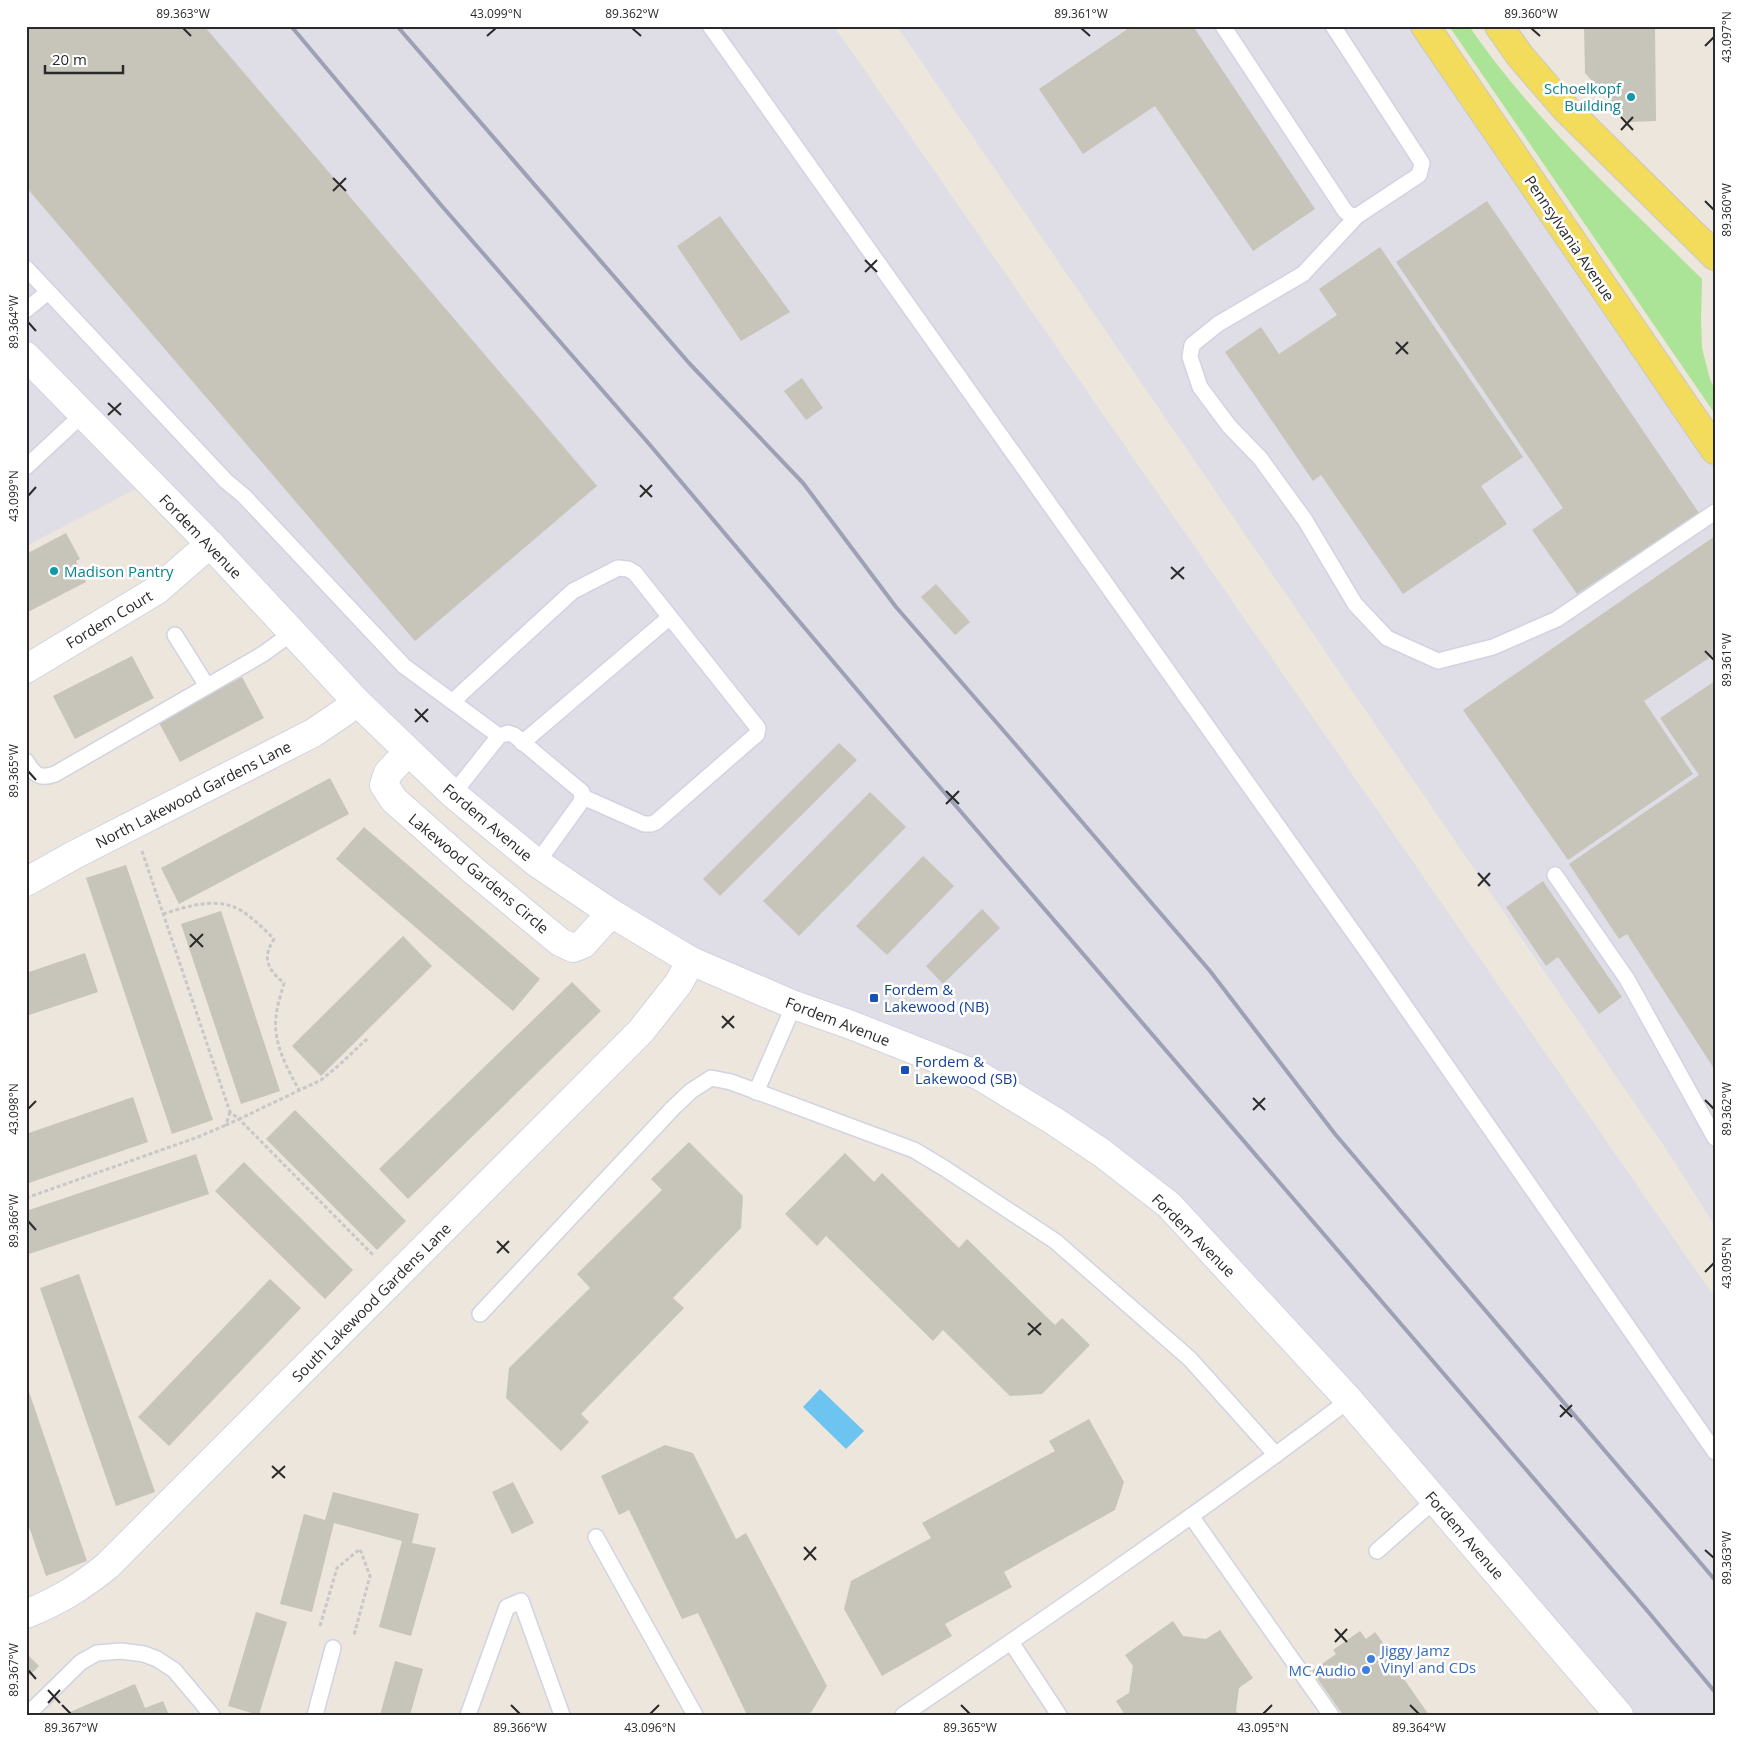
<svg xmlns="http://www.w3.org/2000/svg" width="1741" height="1741" viewBox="0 0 1741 1741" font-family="'Open Sans',sans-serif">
	<rect width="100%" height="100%" fill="#ece6dc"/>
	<g fill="#dfdde5">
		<polygon points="26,26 834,26 1715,1298 1715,1715 1619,1715 1169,1205 1054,1121 794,1005 537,863 149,482 26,546"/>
		<polygon points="897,26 1425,26 1715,450 1715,1226 1668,1152"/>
	</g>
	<path fill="#ace497" d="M1449 26H1469C1534 121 1621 199 1702 279L1701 319 1702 348 1710 379 1715 390V414Z"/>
	<polygon fill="#6dc4f0" points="820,1389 864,1431 846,1449 803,1407"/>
	<g fill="#c7c4ba">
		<polygon points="26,26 204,26 597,486 415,641 26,187"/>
		<polygon points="1132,26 1193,26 1315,209 1253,251 1155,106 1083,154 1039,89"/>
		<polygon points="1584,26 1655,26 1656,121 1628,122 1585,73"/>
		<polygon points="1487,201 1699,513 1577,594 1532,530 1563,508 1396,262"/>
		<polygon points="720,216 790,312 741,341 677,246"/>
		<polygon points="1380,247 1523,457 1481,486 1507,524 1403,594 1321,475 1313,481 1225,352 1261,327 1279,354 1337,315 1319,289"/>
		<polygon points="802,378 823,408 806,420 784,391"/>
		<polygon points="66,533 80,559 76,561 86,582 26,613 26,554"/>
		<polygon points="1715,536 1715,654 1644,701 1693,774 1568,860 1463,710"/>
		<polygon points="936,584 970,622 955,635 921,597"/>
		<polygon points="132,656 154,698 75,739 53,696"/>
		<polygon points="242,677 264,718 180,762 158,721"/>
		<polygon points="1715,681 1715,1070 1627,934 1619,939 1569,864 1699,775 1660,718"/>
		<polygon points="839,743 857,760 720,896 703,879"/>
		<polygon points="330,778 349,814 179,904 161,868"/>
		<polygon points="870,792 906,827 799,936 763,901"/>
		<polygon points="364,827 540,979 513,1011 336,859"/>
		<polygon points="923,856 954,886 887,955 856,926"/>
		<polygon points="126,865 213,1120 172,1134 86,878"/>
		<polygon points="1543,881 1622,997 1599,1014 1558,957 1546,966 1506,907"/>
		<polygon points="982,909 1000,928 943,984 926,966"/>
		<polygon points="221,911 280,1091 241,1104 181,924"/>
		<polygon points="403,936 432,966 321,1076 292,1046"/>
		<polygon points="85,953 98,992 26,1016 26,973"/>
		<polygon points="572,982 601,1011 408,1199 379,1169"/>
		<polygon points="133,1097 148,1142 26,1184 26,1134"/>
		<polygon points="295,1110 406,1221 377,1250 266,1139"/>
		<polygon points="689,1142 743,1196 741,1228 673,1298 684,1308 581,1414 589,1422 561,1451 506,1398 509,1368 590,1288 577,1274 662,1190 651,1179"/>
		<polygon points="845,1153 874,1182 882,1173 959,1248 967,1239 1055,1325 1062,1318 1090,1345 1042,1394 1010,1396 943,1330 933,1341 826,1236 817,1246 785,1214"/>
		<polygon points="196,1154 209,1194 26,1255 26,1211"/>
		<polygon points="244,1162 353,1270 325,1299 215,1191"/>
		<polygon points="79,1274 155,1492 116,1506 40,1288"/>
		<polygon points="270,1279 301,1308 169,1446 138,1417"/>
		<polygon points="26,1383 87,1561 46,1576 26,1518"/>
		<polygon points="1089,1419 1124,1482 1115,1510 1004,1572 1012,1587 945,1624 952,1636 882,1676 844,1609 851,1581 931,1538 922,1523 1055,1451 1049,1441"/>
		<polygon points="665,1445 693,1453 736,1539 746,1533 827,1686 812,1711 807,1715 747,1715 698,1613 682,1619 629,1510 619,1515 601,1476"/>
		<polygon points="513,1482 534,1523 512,1534 492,1492"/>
		<polygon points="333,1492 419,1514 412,1543 436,1548 411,1636 379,1627 402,1541 334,1523 312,1612 280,1604 304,1514 325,1520"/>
		<polygon points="256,1612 287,1622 259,1715 228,1706"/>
		<polygon points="1173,1621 1183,1636 1206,1639 1220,1630 1253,1678 1239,1688 1236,1711 1239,1715 1125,1715 1116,1701 1129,1693 1133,1666 1125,1655"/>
		<polygon points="1360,1631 1366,1639 1375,1632 1407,1676 1404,1679 1429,1715 1343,1715 1312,1671 1336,1654 1333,1650"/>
		<polygon points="26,1653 39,1666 26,1679"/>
		<polygon points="395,1661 423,1669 410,1715 380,1715"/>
		<polygon points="135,1684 145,1708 163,1701 169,1715 63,1715"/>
	</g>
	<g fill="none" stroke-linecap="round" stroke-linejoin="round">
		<defs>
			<g id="service">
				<polyline points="710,26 1373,960 1715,1452"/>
				<polyline points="1223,26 1345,211 1350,215 1357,216 1419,175 1422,163 1333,26"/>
				<polyline points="1357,216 1303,274 1218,324 1192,345 1190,357 1200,387 1229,426 1260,458 1305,520 1355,604 1387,638 1438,661 1493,647 1557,619 1715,512"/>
				<polyline points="26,268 226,481 244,496 404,666 499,736"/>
				<polyline points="26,310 48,292"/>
				<polyline points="26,467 83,414"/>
				<polyline points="175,635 207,686"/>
				<polyline points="453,701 573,591 618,568 628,569 635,573 754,723 758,728 757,734 656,822 651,824 644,824 583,797"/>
				<polyline points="522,743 670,617"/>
				<path d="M26 761C34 774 39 780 55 774L263 654 292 633"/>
				<polyline points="453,794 499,736 508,733 514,735 582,792 581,802 537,863"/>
				<polyline points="1555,875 1627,979 1715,1138"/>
				<polyline points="756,1092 794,1005"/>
				<polyline points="480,1314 673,1108 691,1091 711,1078 731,1082 914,1150 944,1168 1055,1241 1190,1359 1276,1455"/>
				<polyline points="1191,1516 1331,1715"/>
				<polyline points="596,1537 695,1715"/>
				<polyline points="1377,1551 1435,1500"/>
				<polyline points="1011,1642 1059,1715"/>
				<polyline points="27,1715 81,1662 97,1653 121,1651 144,1654 157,1659 174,1670 212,1715"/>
				<polyline points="315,1715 333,1648"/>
				<polyline points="468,1715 507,1607 521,1601 562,1715"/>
				<path d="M903 1715C1054 1613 1204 1510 1349 1400"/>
			</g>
			<g id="minor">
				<polyline points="26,669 157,590 210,544"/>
				<polyline points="408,752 388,773 384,785 394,800 473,870 560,942 573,948 583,944 611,913"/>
				<polyline points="26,882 74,855 313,733 344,712 356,701"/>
				<path d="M26 1614C58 1601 80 1588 107 1566L641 1031 678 984 691 961"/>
			</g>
			<polyline id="tertiary" points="26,356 210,544 356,701 453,794 537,863 611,913 691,961 794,1005 851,1025 980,1076 1054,1121 1102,1153 1169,1205 1349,1400 1619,1715"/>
			<g id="primary">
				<polyline points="1425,26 1715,450"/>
				<polyline points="1499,26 1520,56 1565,108 1715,256"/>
			</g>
		</defs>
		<use href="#service" stroke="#d1d3e3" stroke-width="18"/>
		<use href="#minor" stroke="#d1d3e3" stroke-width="30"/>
		<use href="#tertiary" stroke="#d1d3e3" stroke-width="30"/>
		<use href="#primary" stroke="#c8c8c8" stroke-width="30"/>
		<g stroke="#c8c8c8" stroke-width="3" stroke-dasharray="4 2.5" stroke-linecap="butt">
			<polyline points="142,851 230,1112 239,1119 321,1080 338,1066 368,1038"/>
			<path d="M163 914C188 906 218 896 242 911 254 919 264 929 274 939 262 958 267 969 284 983 281 994 277 1006 276 1017 273 1043 287 1068 299 1090"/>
			<polyline points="230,1112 226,1125 239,1119 374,1256"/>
			<polyline points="26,1198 198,1137 226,1125"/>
			<polyline points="320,1626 337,1568 360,1549 370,1576 354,1635"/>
		</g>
		<use href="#service" stroke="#fff" stroke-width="15"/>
		<use href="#minor" stroke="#fff" stroke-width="28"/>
		<use href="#tertiary" stroke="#fff" stroke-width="28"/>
		<use href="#primary" stroke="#f3db5b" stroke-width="28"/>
		<g stroke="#9ea0b5" stroke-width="4">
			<polyline points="291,26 441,205 650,445 913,756 1645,1608 1715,1692"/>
			<polyline points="397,26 689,363 803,483 896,607 1016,745 1210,971 1335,1134 1715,1580"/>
		</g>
	</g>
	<path fill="none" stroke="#2a2a2a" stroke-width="2" d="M183 28 191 36M632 28 641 36M1081 28 1090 36M1531 28 1540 36M487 36 496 28M1705 46 1714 37M1621 117 1633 130M1621 130 1633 117M333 178 346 191M333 191 346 178M1705 201 1714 210M865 260 877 272M865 272 877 260M28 322 36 331M1396 342 1408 354M1396 354 1408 342M108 403 121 415M108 415 121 403M640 485 652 497M28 496 36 487M640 497 652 485M1171 567 1184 579M1171 579 1184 567M1705 651 1714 660M415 709 428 722M415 722 428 709M28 771 36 780M946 791 959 804M946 804 959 791M1478 873 1490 886M1478 886 1490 873M190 934 203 947M190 947 203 934M722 1016 734 1028M722 1028 734 1016M1253 1098 1265 1110M1705 1100 1714 1109M28 1109 36 1101M1253 1110 1265 1098M28 1221 36 1230M497 1241 509 1253M497 1253 509 1241M1705 1272 1714 1263M1028 1323 1041 1335M1028 1335 1041 1323M1560 1405 1572 1417M1560 1417 1572 1405M272 1466 285 1478M272 1478 285 1466M804 1547 816 1560M1705 1550 1714 1558M804 1560 816 1547M1335 1629 1347 1642M1335 1642 1347 1629M28 1670 36 1679M48 1690 60 1703M48 1703 60 1690M62 1705 71 1714M511 1705 520 1714M961 1705 970 1714M1410 1705 1419 1714M650 1714 659 1705M1263 1714 1272 1705"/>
	<g fill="#0f9aa8" stroke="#fff" stroke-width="2">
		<circle cx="1631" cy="97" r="5"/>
		<circle cx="54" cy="571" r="5"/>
	</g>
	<g fill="#1a4fb4" stroke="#fff" stroke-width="2">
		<rect x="869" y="993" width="10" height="10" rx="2.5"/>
		<rect x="900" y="1065" width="10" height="10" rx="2.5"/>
	</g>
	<g fill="#3f7fe0" stroke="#fff" stroke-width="2">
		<circle cx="1371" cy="1659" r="5"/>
		<circle cx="1366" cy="1670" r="5"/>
	</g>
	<g text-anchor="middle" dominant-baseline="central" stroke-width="5" stroke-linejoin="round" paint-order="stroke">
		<g font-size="15" fill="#0d838f" stroke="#fff" text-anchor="end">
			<text x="1621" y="88">Schoelkopf<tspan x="1621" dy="17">Building</tspan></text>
			<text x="64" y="571" text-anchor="start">Madison Pantry</text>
		</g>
		<g font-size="15" fill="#2a2a2a" stroke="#fff">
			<text transform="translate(1570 238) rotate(56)">Pennsylvania Avenue</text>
			<text transform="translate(201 536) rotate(46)">Fordem Avenue</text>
			<text transform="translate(109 619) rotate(-31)">Fordem Court</text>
			<text transform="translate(193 794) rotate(-27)">North Lakewood Gardens Lane</text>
			<text transform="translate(488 822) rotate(40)">Fordem Avenue</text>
			<text transform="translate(479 873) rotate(40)">Lakewood Gardens Circle</text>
			<text transform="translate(838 1021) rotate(21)">Fordem Avenue</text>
			<text transform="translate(1194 1235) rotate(45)">Fordem Avenue</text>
			<text transform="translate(371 1302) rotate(-45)">South Lakewood Gardens Lane</text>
			<text transform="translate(1465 1535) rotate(49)">Fordem Avenue</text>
		</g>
		<g font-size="15" fill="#164399" stroke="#fff" text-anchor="start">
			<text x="884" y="989">Fordem &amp;<tspan x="884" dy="17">Lakewood (NB)</tspan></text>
			<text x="915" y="1061">Fordem &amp;<tspan x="915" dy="17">Lakewood (SB)</tspan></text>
		</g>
		<g font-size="15" fill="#366cbe" stroke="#fff" text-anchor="start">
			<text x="1381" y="1650">Jiggy Jamz<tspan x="1381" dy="17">Vinyl and CDs</tspan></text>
			<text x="1356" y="1670" text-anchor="end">MC Audio</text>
		</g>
	</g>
	<rect width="1741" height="1741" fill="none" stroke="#ffffff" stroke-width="55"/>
	<path d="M45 65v8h78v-8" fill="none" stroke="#2a2a2a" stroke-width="2.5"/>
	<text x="52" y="65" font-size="15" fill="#2a2a2a" stroke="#ffffff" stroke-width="4" paint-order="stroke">20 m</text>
	<rect x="28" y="28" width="1686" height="1686" fill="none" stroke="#2a2a2a" stroke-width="2"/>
	<g font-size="12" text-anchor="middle" fill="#2a2a2a">
		<text x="183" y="18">89.363°W</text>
		<text x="496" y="18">43.099°N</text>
		<text x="632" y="18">89.362°W</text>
		<text x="1081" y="18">89.361°W</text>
		<text x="1531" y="18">89.360°W</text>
		<text transform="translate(1727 37) rotate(-90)" y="4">43.097°N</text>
		<text transform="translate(1727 210) rotate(-90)" y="4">89.360°W</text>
		<text transform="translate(14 322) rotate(-90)" y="4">89.364°W</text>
		<text transform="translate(14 496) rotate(-90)" y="4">43.099°N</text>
		<text transform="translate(1727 660) rotate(-90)" y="4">89.361°W</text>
		<text transform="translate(14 771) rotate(-90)" y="4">89.365°W</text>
		<text transform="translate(1727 1109) rotate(-90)" y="4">89.362°W</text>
		<text transform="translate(14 1109) rotate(-90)" y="4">43.098°N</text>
		<text transform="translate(14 1221) rotate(-90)" y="4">89.366°W</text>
		<text transform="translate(1727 1263) rotate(-90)" y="4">43.095°N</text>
		<text transform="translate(1727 1558) rotate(-90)" y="4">89.363°W</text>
		<text transform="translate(14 1670) rotate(-90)" y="4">89.367°W</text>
		<text x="71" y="1732">89.367°W</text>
		<text x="520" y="1732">89.366°W</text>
		<text x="650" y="1732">43.096°N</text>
		<text x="970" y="1732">89.365°W</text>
		<text x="1263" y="1732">43.095°N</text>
		<text x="1419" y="1732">89.364°W</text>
	</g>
</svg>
